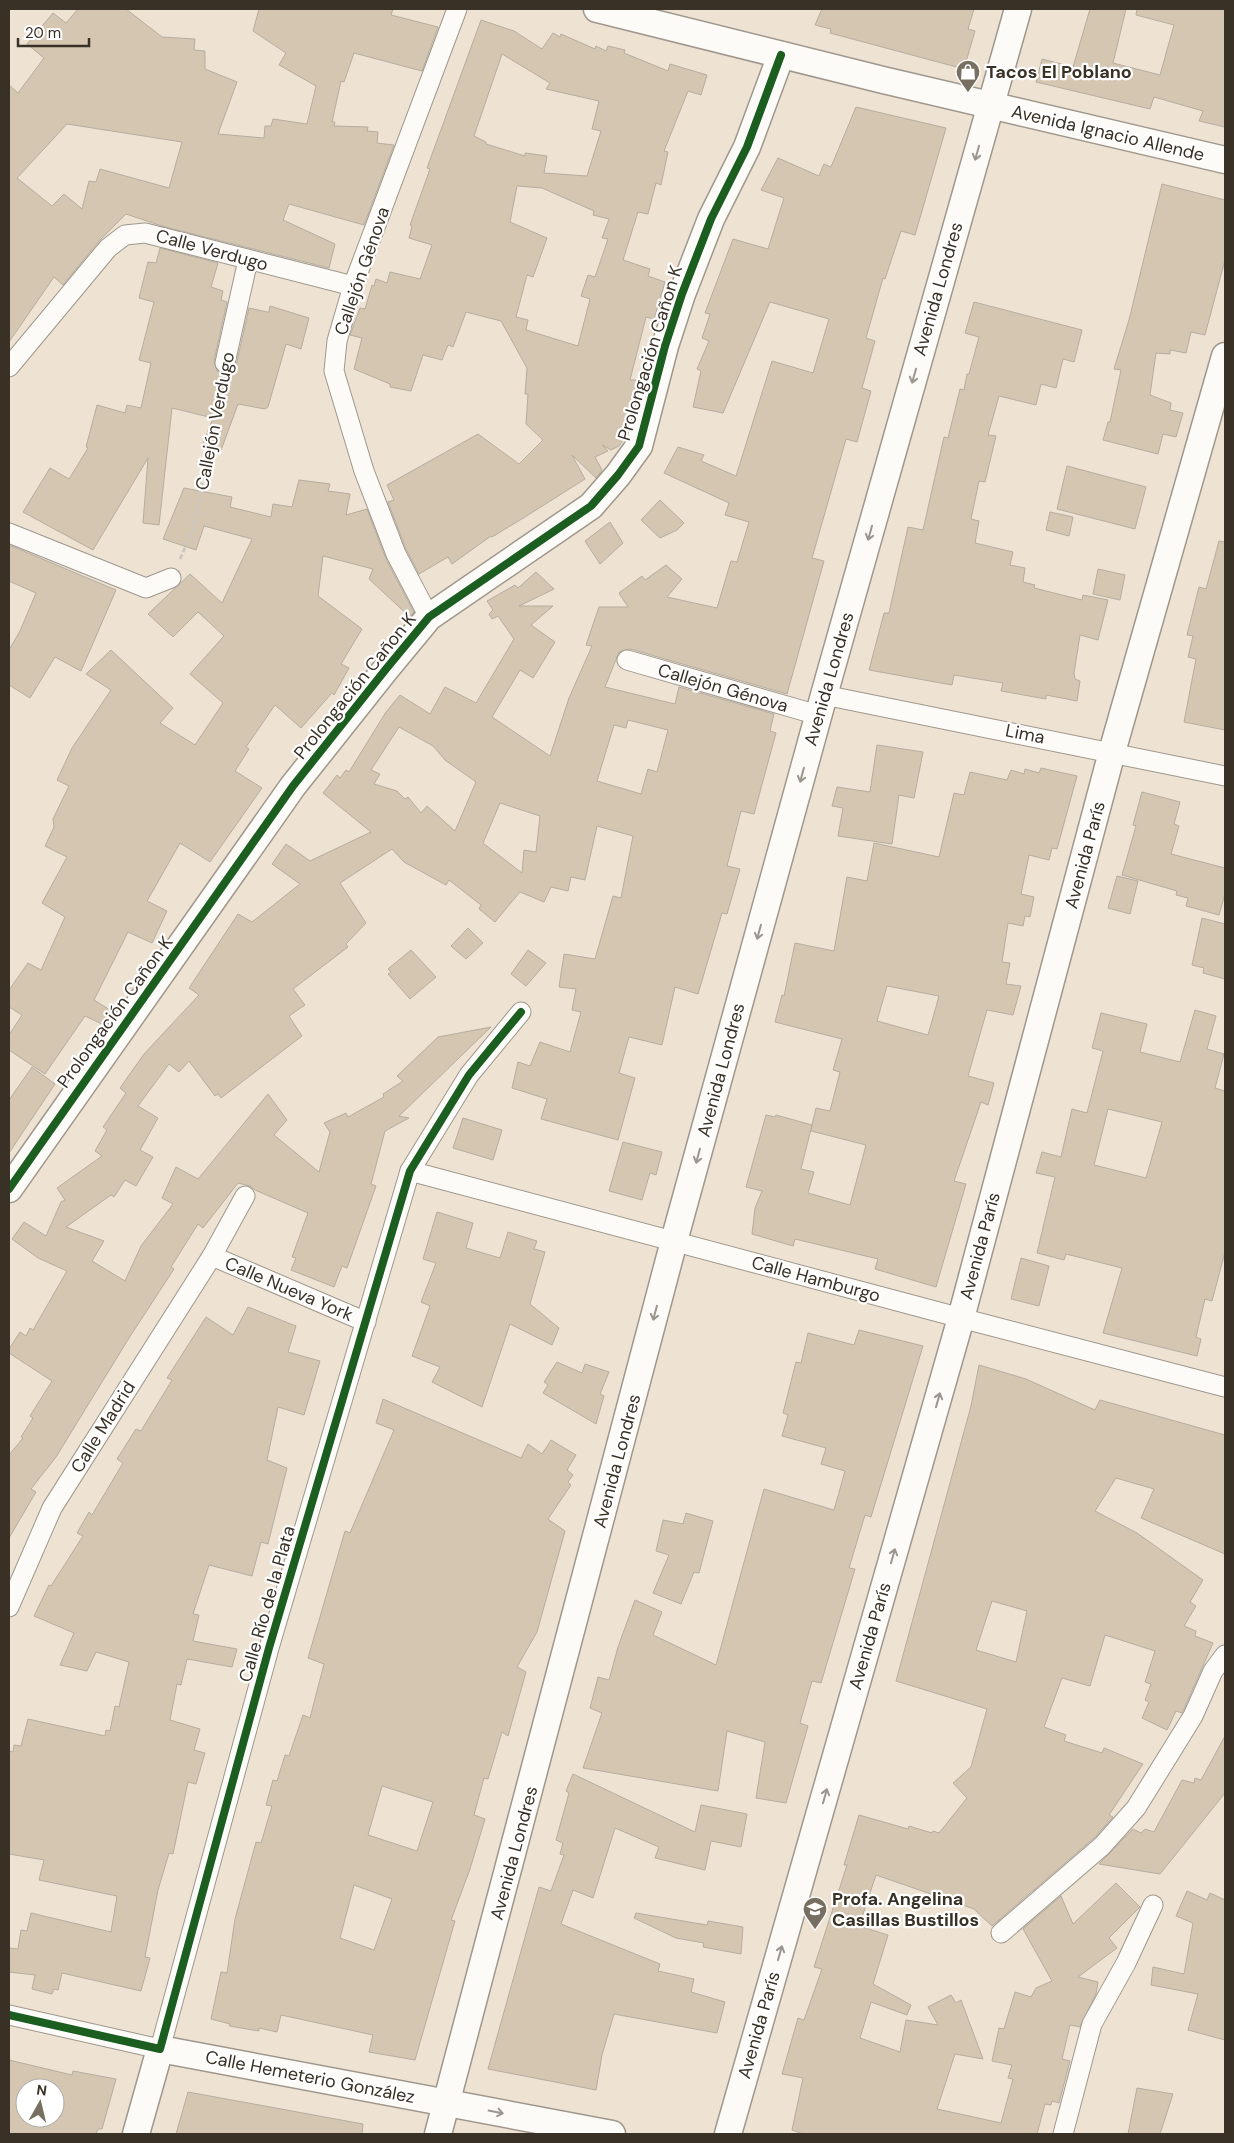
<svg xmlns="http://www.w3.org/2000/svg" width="1234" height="2143" viewBox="0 0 1234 2143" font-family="'DM Sans',sans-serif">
	<rect width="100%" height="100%" fill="#eee3d3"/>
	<g fill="#d5c6b1" stroke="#b5ada0" fill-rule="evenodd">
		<path d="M78 9H126L162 37 195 39 194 50 205 51V69L237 82 218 134 264 138 265 126H271L273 119 307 124 316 86 279 65 286 53 253 31 259 9H393L391 15 438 27 422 71 354 53 344 82 341 81 332 122H335L334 126 368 127 367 131 378 132 377 143 394 145 364 225 289 204 283 220 335 244 329 268 165 227 126 214 99 241 63 285 54 277 9 342V85L18 93 44 58 27 44 53 13 66 23ZM67 124 182 142 169 188 100 169 96 182 89 181 82 209 64 194 52 206 17 178Z"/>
		<polygon points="822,9 974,9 968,29 975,31 964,69 830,33 831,29 815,25"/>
		<polygon points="1090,9 1126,9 1113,63 1160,75 1174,25 1136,15 1137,9 1225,9 1225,127 1199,121 1203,111 1154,97 1150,109 1036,82 1042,59 1073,67"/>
		<path d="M481 20 514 31 542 49 553 33 560 37 561 34 595 49 596 46 606 51 608 46 625 50 624 53 668 71 670 64 707 75 701 95 688 91 664 151 668 152 661 185 656 183 648 214 638 212 623 260 650 269 648 276 665 282 654 319 646 317 630 380H637L623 440 619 446 611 450 602 445 608 451 595 457 602 470 596 478 572 455 585 479 525 517 492 537 491 536 452 564 448 557 419 574 406 549 388 502 394 500 387 485 478 434 519 464 543 440 526 424 528 394H525L527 368 501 321 466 312 453 347 448 345 442 360 423 355 411 391 390 387V384L354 369 362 338 350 335 360 308 365 309 372 285 374 286 376 279 387 283 390 272 420 279 432 245 409 238 412 226 410 225 430 169 427 168ZM502 54 550 83 546 89 599 101 592 129 601 131 587 176 544 173 547 156 525 153V156L486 144V142L474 136ZM517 186 542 188 594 211 593 215 609 219 602 238 608 239 595 277 588 275 581 296 590 299 578 346 526 330 528 320 516 317 527 275 533 277 547 238 510 222Z"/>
		<path d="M856 107 946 128 915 235 901 231 885 279 883 278 866 338 875 341 862 388 871 391 857 442 846 439 812 558 824 561 787 694 630 649 619 652 605 687 675 704 679 687 774 714 770 731 776 733 754 814 741 811 727 866 740 869 727 914 722 913 698 994 675 987 662 1045 629 1037 619 1073 635 1078 618 1140 541 1119 547 1099 512 1088 518 1062 530 1066 540 1042 570 1052 581 1012 572 1010 576 989 559 987 564 954 595 959 613 896 621 898 633 836 597 826 585 880 571 877 568 891 551 887 544 902 520 892 495 922 479 909 481 905 449 880 446 885 404 862 392 849 340 883 366 923 346 944 348 947 293 989 305 1005 289 1016 302 1036 221 1098 218 1094 215 1096 189 1061 179 1072 169 1064 138 1106 158 1118 140 1150 153 1157 136 1186 125 1180 114 1197 111 1195 66 1227 104 1241 92 1261 125 1281 141 1246 173 1204 162 1198 176 1167 198 1179 268 1094 287 1120 274 1135 319 1172 330 1132 324 1123 346 1113 348 1117 384 1097 383 1094 403 1081 397 1076 438 1037 491 1027 399 1116 409 1118 385 1131 371 1184 376 1186 347 1268 342 1266 334 1287 291 1270 296 1258 292 1257 308 1213 255 1190 250 1186 238 1183 203 1228 198 1224 171 1267 174 1269 129 1338 56 1457 31 1489 36 1492 9 1538V1455L23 1438 21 1437 33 1418 30 1416 52 1381 9 1353V1349L20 1332 26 1336 30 1328 33 1330 67 1271 38 1258 12 1239 24 1222 46 1236 61 1202 65 1200 57 1188 102 1156 95 1151 107 1130 103 1127 126 1093 120 1088 144 1054 199 995 189 988 238 914 252 922 300 884 272 864 286 844 310 861 371 832 323 793 337 775 340 778 346 770 349 772 386 712 400 695 430 714 445 687 476 703 514 639 498 616 492 619 489 614 493 610 487 601 515 585 518 588 536 572 554 589 519 606H553L531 625 555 642 533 678 520 670 492 717 550 756 569 698 592 646 586 645 599 607H628L619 593 642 576 645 580 666 565 682 579 667 597 717 608 731 561 737 562 749 522 725 515 729 503 664 473 678 447 704 455 701 461 736 476 772 361 813 373 829 319 770 302 723 413 693 407 701 371 697 369 709 341 702 338 710 314 705 313 733 239 768 249 784 198 761 190 778 158 819 176 824 164 831 167ZM628 720 668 730 657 772 648 769 641 794 597 781 614 725 626 728ZM399 727 433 746 445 760 476 782 455 831 427 806 421 813 408 797 405 799 397 791 374 784 380 774 371 770ZM500 803 540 816 536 852 524 850 522 873 483 843Z"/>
		<polygon points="1162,184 1225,200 1225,260 1205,335 1191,332 1186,353 1170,350 1170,354 1156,353 1150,395 1171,403 1170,410 1183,413 1176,437 1163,434 1158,454 1103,440 1108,422 1110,422 1121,370 1114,369 1129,320"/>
		<polygon points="160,248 218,263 211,287 223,291 221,300 227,302 214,361 217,371 222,374 229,374 236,366 249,308 267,312 269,312 270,306 309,318 301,349 286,344 268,407 265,409 238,404 220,453 202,446 213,418 172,408 159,525 143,523 148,458 93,550 23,512 50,468 69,479 88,448 86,447 97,405 125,413 127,405 141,408 151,363 139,360 154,302 139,298 148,262 156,263"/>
		<polygon points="974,302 1082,330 1074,362 1063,359 1056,388 1041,384 1036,405 999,396 988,435 996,436 985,482 979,481 971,519 979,521 975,543 1013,552 1010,565 1025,568 1023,582 1035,585 1034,588 1082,600 1083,595 1108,600 1098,640 1080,635 1074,673 1075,679 1080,681 1077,701 1046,695 1046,699 1001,691 1003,683 954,675 952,685 869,670 884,613 889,613 908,527 923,530 944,437 948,438 960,389 964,390 967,374 969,374 979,337 965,333"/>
		<polygon points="1067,466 1146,487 1135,529 1057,509"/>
		<polygon points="299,480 330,484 328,491 350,494 346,515 367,509 386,559 414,612 410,617 369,579 373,569 323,556 318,596 362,629 341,664 349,668 334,695 332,693 301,728 275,705 246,747 249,749 235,771 262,788 210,862 180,843 147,901 167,911 152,943 128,932 94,1000 115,1013 106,1026 85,1016 45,1074 9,1050 9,1035 22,1015 9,1007 9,990 28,963 41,970 65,917 42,903 67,857 45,846 54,827 53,819 69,786 57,780 72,748 111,690 86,674 111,650 173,708 160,723 195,745 223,703 190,674 224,636 198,612 173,637 148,614 190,574 222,603 252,539 204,526 196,550 163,539 184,488 232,497 230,507 271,517 273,504 292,507"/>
		<polygon points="660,500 684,523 677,530 660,538 641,520"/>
		<polygon points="1050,512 1073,517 1069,536 1046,530"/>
		<polygon points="610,522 623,543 600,564 585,541"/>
		<polygon points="1219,541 1225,542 1225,730 1184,722 1196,659 1188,657 1193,636 1187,635 1199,587 1206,589"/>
		<polygon points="9,545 116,590 81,671 55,657 30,698 9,685 9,650 20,631 36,593 9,581"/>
		<polygon points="1098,569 1125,575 1120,600 1093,594"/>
		<polygon points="877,745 923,752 914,798 899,795 892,844 838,836 843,808 832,806 837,787 870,792"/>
		<path d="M1041 768 1077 776 1057 849 1052 848 1049 860 1029 855 1021 894 1034 897 1030 917 1025 916 1023 926 1008 923 1002 962 1010 963 1006 984 1021 986 1013 1015 987 1010 968 1076 994 1083 988 1105 981 1102 954 1181 966 1184 936 1287 875 1269 878 1259 795 1239 793 1246 752 1234 755 1208 762 1191 746 1187 766 1115 775 1117 776 1115 812 1125 816 1108 830 1111 840 1072 833 1070 842 1039 775 1022 782 995 784 996 795 943 834 951 847 877 867 881 874 843 939 857 954 793 964 795 970 772 1007 780 1011 770 1024 774 1025 769 1039 773ZM887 986 939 996 928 1035 877 1021ZM812 1125 811 1131 866 1145 850 1205 808 1193 814 1172 801 1169Z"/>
		<polygon points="1142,792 1180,802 1174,824 1179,826 1171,854 1225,868 1225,894 1219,915 1186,906 1188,898 1176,895 1177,891 1122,875 1136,826 1133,825"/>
		<polygon points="1117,876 1138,881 1130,914 1108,908"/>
		<polygon points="1202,918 1225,924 1225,979 1203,973 1204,968 1192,965"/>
		<polygon points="468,928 483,943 466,959 451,946"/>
		<polygon points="411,950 436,977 410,999 388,974 391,972 388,969"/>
		<polygon points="528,950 546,963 526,986 511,974"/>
		<path d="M1195 1010 1216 1016 1207 1049 1224 1054 1215 1088 1225 1091V1252L1212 1301 1205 1299 1196 1337 1201 1339 1197 1356 1103 1333 1122 1268 1066 1254 1064 1260 1037 1253 1055 1177 1036 1173 1042 1152 1061 1157 1072 1109 1087 1113 1103 1051 1092 1048 1101 1013 1147 1024 1140 1052 1180 1062ZM1108 1109 1162 1122 1146 1178 1094 1165Z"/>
		<polygon points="32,1067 55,1084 9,1153 9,1100"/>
		<polygon points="463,1118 502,1130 493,1160 453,1148"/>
		<polygon points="623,1142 662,1152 656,1175 650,1173 642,1200 609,1191"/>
		<polygon points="437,1212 473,1223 466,1248 500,1258 508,1232 537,1241 534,1249 545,1252 530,1304 559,1328 552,1345 510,1324 482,1407 432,1382 440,1367 412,1356 430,1306 421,1302 436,1263 423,1259"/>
		<polygon points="1021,1258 1049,1266 1039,1306 1011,1299"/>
		<polygon points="248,1307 296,1326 288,1352 320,1361 304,1415 278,1407 267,1460 287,1468 268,1544 261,1542 252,1576 209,1565 193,1614 199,1615 193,1641 237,1649 232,1667 187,1659 181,1685 177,1684 170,1720 200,1729 194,1750 205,1753 196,1784 188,1782 173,1854 169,1853 158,1890 145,1957 150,1958 141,1991 62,1973 58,1990 54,1989 52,1994 32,1989 35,1975 9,1972 9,1948 18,1949 21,1930 27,1931 31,1913 111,1932 117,1896 39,1880 44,1860 9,1854 9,1751 13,1752 14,1745 21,1746 28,1719 105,1736 106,1730 110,1731 115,1706 119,1707 129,1662 96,1652 87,1671 60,1665 74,1633 34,1616 49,1585 51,1586 83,1536 77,1533 89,1512 92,1515 123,1463 117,1459 136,1429 141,1431 172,1380 167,1378 206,1317 233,1335"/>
		<polygon points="859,1330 923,1346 871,1517 865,1515 849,1568 855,1569 821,1683 812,1681 800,1723 808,1726 786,1803 756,1798 765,1742 727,1731 718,1791 583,1768 602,1713 590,1708 598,1677 609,1680 618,1647 635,1600 662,1612 653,1635 716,1665 764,1489 834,1510 845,1471 821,1464 826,1448 782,1436 788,1415 783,1413 796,1362 801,1363 808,1333 854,1345"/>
		<polygon points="557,1362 582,1373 585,1364 609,1372 600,1394 604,1396 596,1424 543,1393 548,1385 544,1382"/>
		<path d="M979 1365 1026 1379 1095 1410 1100 1400 1225 1435V1554L1141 1518 1154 1489 1116 1478 1095 1511 1137 1533 1203 1580 1190 1602 1196 1606 1184 1626 1196 1631 1195 1636 1213 1643 1183 1711 1182 1713 1176 1711 1167 1730 1142 1718 1149 1702 1145 1700 1151 1684 1145 1682 1155 1651 1105 1635 1090 1686 1062 1678 1044 1727 1066 1735 1064 1741 1102 1753 1104 1748 1143 1764 1109 1815 1113 1817 1094 1838 992 1926 974 1909 876 1875 859 1926 888 1935 873 1984 911 2005 907 2015 871 2002 860 2038 900 2052 906 2020 938 2025 928 2007 951 1995 956 2003 961 2000 983 2059 955 2054 937 2109 1001 2123 1013 2079 1008 2078 1012 2065 992 2061 999 2028 1004 2029 1015 1992 1031 1997 1036 1988 1052 1981 1023 1929 1061 1896 1073 1924 1116 1883 1140 1907 1109 1938 1117 1948 1078 1977 1098 1982 1096 1994 1080 2027 1070 2025 1062 2059 1070 2061 1059 2103 1052 2101 1051 2105 1045 2104 1037 2134H803L792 2130 803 2078 782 2074 798 2018 804 2020 822 1969 814 1967 847 1865H844L859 1815 908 1829 909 1826 932 1833 933 1831 939 1833 967 1798 953 1783 971 1767 987 1709 896 1681 971 1406ZM992 1601 1027 1611 1016 1662 976 1650Z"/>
		<path d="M383 1399 521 1458 528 1444 542 1454 551 1440 576 1455 567 1470 573 1475 568 1482 571 1485 548 1519 565 1531 537 1632 517 1667 526 1672 508 1736 502 1732 488 1779 484 1778 474 1815 485 1819 470 1869 451 1920 455 1921 415 2060 369 2052 373 2035 281 2015 277 2032 259 2028V2031L229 2026 230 2024 211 2019 221 1972 227 1973 235 1919 256 1842 261 1843 272 1806 266 1805 273 1780 277 1781 285 1755 289 1756 303 1715 310 1718 324 1664 308 1658 345 1531 350 1533 394 1430 376 1423ZM382 1786 433 1802 417 1851 368 1835ZM354 1885 392 1899 374 1950 340 1938Z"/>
		<polygon points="686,1513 713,1521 699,1573 694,1572 681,1604 653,1593 669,1555 656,1551 663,1520 683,1524"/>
		<polygon points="1225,1736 1225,1793 1160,1874 1099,1864 1133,1829 1141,1833 1145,1829 1154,1832 1182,1780 1194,1783 1195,1778 1201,1780"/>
		<polygon points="573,1774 695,1832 701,1805 747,1814 741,1847 711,1841 705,1870 655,1858 659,1847 615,1828 593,1898 573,1890 561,1924 660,1964 658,1971 694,1979 691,1992 725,2002 717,2033 614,2014 602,2055 596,2090 488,2069 539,1887 551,1891 564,1855 560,1854 563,1843 556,1840 569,1793 566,1791"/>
		<polygon points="1187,1891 1207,1900 1210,1893 1225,1900 1225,2040 1188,2030 1198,1994 1151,1985 1153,1967 1184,1974 1193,1923 1176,1916"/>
		<polygon points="636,1913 707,1925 708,1921 743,1927 741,1954 703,1947 704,1943 676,1938 634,1918"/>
		<path d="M9 2060 72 2075 73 2071 116 2079 102 2129H98L96 2134H9ZM25 2088H55V2118H25Z"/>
		<polygon points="1137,2088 1173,2094 1160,2134 1128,2134"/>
		<polygon points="188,2092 363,2124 362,2134 176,2134"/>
	</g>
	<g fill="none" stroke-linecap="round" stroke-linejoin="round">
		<defs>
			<g id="street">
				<polyline points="225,363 248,260"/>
				<polyline points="9,367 108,248 125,235 145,233 353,286"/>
				<polyline points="9,533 146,588 171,578"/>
				<polyline points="429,617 396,554 364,471 334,371 337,341 353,286 457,9"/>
				<polyline points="627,660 818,715"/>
				<polyline points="824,695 1225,776"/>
				<polyline points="410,1171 961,1318 1225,1387"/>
				<polyline points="212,1256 366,1322"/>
				<polyline points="9,1607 52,1508 212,1256 245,1196"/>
				<polyline points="1001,1933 1102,1846 1136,1808 1193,1716 1213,1671 1225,1655"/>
				<polyline points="9,2015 160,2049 269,1648 410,1171 469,1075 521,1012"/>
				<polyline points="1063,2134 1092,2024 1126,1963 1153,1905"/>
			</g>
			<g id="secondary">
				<polyline points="597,9 883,80 1225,160"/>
				<polyline points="9,1189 293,786 386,669 429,617 591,506 618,475 639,446 665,346 682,294 711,219 747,147 781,55"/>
				<polyline points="136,2134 160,2049 612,2134"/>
				<polyline points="438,2134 674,1241 824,695 1018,9"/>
				<polyline points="728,2134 961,1318 1112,752 1225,356"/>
			</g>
		</defs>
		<use href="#street" stroke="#9f978c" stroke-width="21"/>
		<use href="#secondary" stroke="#9f978c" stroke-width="29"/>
		<polyline stroke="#ccc7c1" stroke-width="3" stroke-dasharray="5 2.5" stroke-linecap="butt" points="180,559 193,530 221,384"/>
		<use href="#street" stroke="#fcfbf8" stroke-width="19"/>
		<use href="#secondary" stroke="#fcfbf8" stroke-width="26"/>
		<defs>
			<g id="cycleway">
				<polyline points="9,1189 293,786 386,669 429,617 591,506 618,475 639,446 665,346 682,294 711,219 747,147 781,55"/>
				<polyline points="9,2015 160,2049 269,1648 410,1171 469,1075 521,1012"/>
			</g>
		</defs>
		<use href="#cycleway" stroke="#fff" stroke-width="11"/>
		<use href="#cycleway" stroke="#1b5e20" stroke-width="8"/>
	</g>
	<defs><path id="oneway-shaft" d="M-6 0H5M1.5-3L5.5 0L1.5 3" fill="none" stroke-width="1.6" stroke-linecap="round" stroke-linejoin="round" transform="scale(1.25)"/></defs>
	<g stroke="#9a968f">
		<use href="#oneway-shaft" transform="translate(977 153) rotate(106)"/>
		<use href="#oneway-shaft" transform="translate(914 376) rotate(106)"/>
		<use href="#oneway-shaft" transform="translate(870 533) rotate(106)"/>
		<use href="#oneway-shaft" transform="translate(802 775) rotate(105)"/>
		<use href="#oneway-shaft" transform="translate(759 932) rotate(105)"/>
		<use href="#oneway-shaft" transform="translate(698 1156) rotate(105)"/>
		<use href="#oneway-shaft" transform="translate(655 1313) rotate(105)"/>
		<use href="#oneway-shaft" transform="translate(938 1400) rotate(-74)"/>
		<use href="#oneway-shaft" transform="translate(893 1556) rotate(-74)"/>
		<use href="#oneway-shaft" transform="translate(825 1796) rotate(-74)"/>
		<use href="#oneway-shaft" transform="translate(780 1953) rotate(-74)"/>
		<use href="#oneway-shaft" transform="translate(496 2112) rotate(11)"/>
	</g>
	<defs>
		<symbol id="shop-pin" viewBox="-11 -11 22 30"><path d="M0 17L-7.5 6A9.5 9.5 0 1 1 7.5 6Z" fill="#786f63" stroke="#fff"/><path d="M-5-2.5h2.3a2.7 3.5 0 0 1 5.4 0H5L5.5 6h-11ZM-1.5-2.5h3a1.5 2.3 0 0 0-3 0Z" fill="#fff"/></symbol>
		<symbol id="school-pin" viewBox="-11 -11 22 30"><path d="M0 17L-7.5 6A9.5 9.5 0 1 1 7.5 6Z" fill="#786f63" stroke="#fff"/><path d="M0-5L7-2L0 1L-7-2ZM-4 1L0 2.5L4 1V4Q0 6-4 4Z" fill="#fff"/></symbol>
	</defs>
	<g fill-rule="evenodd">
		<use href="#shop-pin" x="954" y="58" width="28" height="38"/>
		<use href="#school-pin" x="801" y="1895" width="28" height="38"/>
	</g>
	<g text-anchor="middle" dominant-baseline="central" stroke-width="4.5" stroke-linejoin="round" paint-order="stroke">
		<g font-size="18" font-weight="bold" fill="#393126" stroke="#fff" text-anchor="start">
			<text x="986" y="72">Tacos El Poblano</text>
			<text x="832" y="1899">Profa. Angelina<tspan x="832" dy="21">Casillas Bustillos</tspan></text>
		</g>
		<g font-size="18" fill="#393126" stroke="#fff">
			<text transform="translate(1108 133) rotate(13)">Avenida Ignacio Allende</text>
			<text transform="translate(212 250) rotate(15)">Calle Verdugo</text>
			<text transform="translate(362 271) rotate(-71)">Callejón Génova</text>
			<text transform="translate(938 289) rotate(-74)">Avenida Londres</text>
			<text transform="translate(650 353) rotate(-73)">Prolongación Cañon K</text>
			<text transform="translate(215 421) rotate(-79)">Callejón Verdugo</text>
			<text transform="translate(829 679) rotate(-74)">Avenida Londres</text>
			<text transform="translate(355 686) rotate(-51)">Prolongación Cañon K</text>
			<text transform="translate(723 688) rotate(16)">Callejón Génova</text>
			<text transform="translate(1025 734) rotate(11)">Lima</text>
			<text transform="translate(1085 855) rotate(-75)">Avenida París</text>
			<text transform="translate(115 1012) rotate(-54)">Prolongación Cañon K</text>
			<text transform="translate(721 1070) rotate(-75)">Avenida Londres</text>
			<text transform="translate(980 1246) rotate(-75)">Avenida París</text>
			<text transform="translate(816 1279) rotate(15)">Calle Hamburgo</text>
			<text transform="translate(289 1289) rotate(23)">Calle Nueva York</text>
			<text transform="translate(103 1427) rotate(-58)">Calle Madrid</text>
			<text transform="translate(617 1461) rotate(-75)">Avenida Londres</text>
			<text transform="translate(267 1604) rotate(-74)">Calle Río de la Plata</text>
			<text transform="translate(870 1636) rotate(-74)">Avenida París</text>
			<text transform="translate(514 1853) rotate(-75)">Avenida Londres</text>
			<text transform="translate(759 2025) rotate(-74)">Avenida París</text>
			<text transform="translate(310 2077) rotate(11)">Calle Hemeterio González</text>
		</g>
	</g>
	<rect width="1234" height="2143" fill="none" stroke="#393126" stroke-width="20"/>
	<g transform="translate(40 2103) rotate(8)"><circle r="24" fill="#ffffff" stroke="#b0ada8"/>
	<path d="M0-4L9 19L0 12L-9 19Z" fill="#786f63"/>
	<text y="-8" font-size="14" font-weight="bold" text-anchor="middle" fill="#393126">N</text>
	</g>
	<path d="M18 38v8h71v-8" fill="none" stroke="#393126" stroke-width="2.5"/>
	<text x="25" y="38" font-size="15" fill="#393126" stroke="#ffffff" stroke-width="4" paint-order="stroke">20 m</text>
</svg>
